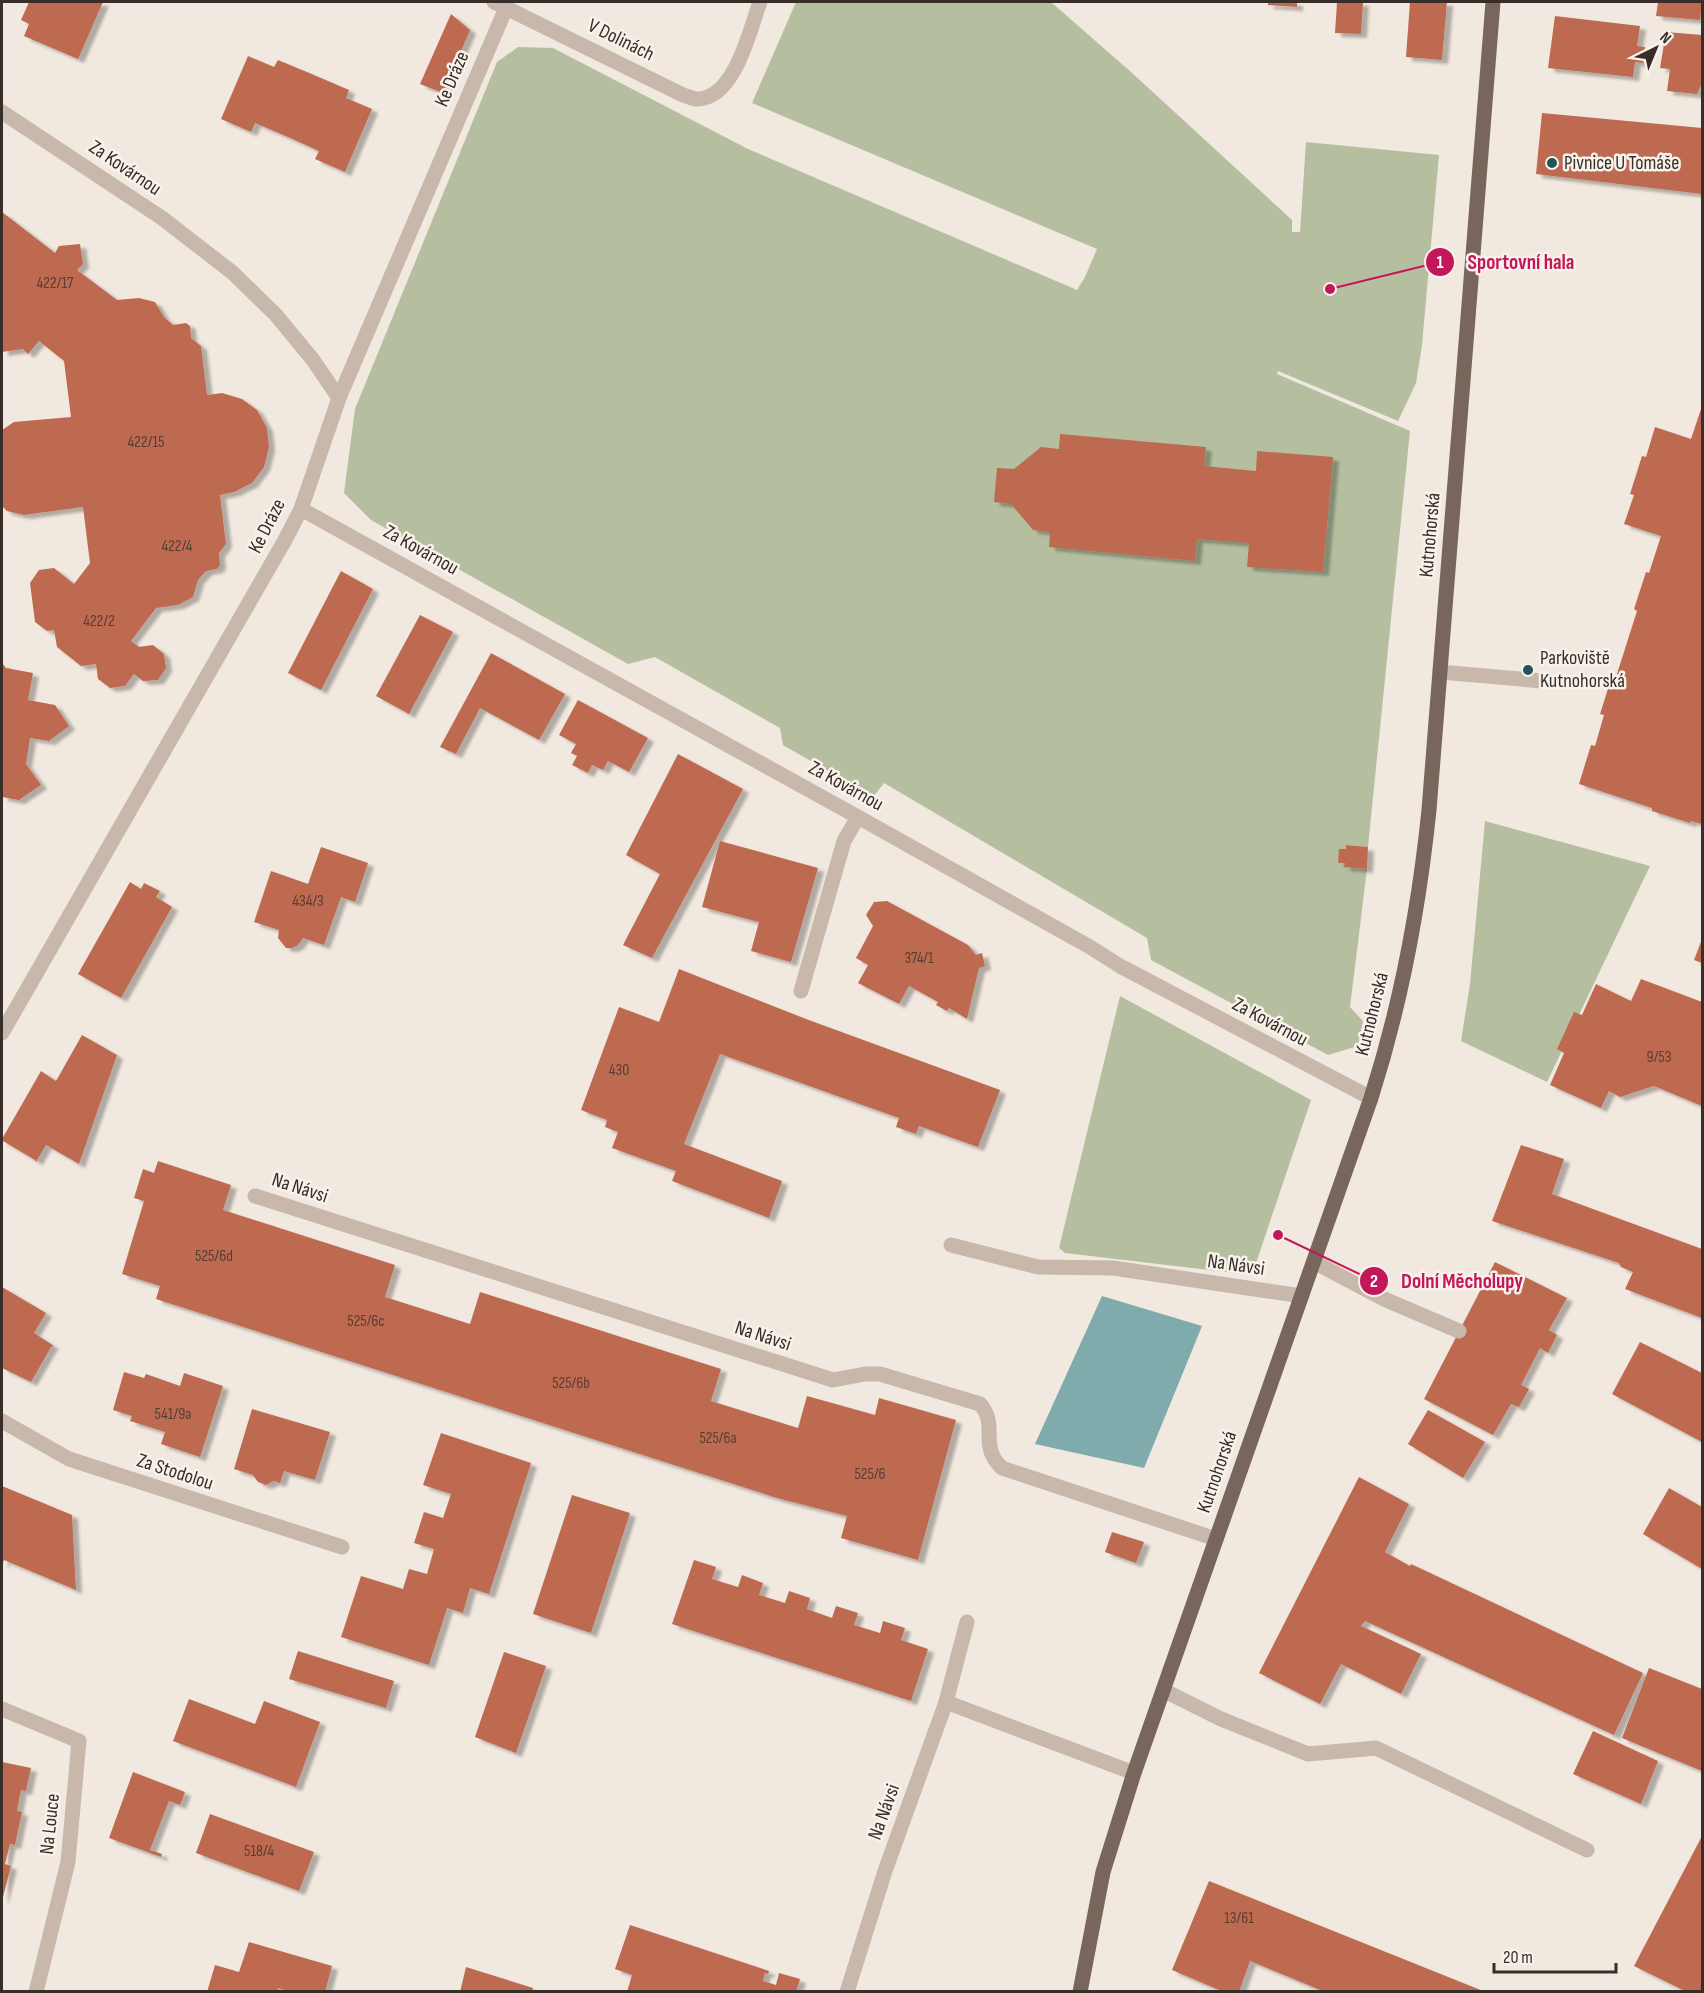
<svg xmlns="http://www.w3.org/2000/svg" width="1704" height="1993" viewBox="0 0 1704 1993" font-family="'Sofia Sans Condensed',sans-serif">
	<defs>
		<filter id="shadow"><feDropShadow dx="6" dy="4" stdDeviation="1.5" flood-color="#0004"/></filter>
	</defs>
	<rect width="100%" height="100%" fill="#f1e8df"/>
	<g fill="#b5bfa0">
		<polygon points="796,2 1051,2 1131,72 1292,220 1292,232 1300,232 1306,142 1439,155 1422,345 1416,383 1398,421 1278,371 1277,374 1410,431 1368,847 1347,845 1346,849 1339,849 1339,863 1345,863 1345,867 1367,869 1350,1007 1363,1021 1358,1046 1328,1055 1151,960 1147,938 884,783 873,797 783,745 780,728 655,657 628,664 371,520 344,493 355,409 497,62 518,47 553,48 748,149 1077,290 1085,277 1097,249 752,103"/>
		<polygon points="1485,821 1650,866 1547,1082 1461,1041 1470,984"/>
		<polygon points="1120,996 1311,1100 1252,1275 1065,1253 1059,1248"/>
	</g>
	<polygon fill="#80abac" points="1102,1296 1202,1326 1144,1468 1035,1444"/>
	<g fill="#bd6a51" filter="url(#shadow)">
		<polygon points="29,2 103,2 78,59 24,36 29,24 21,20"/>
		<polygon points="1268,2 1297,2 1297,7 1268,5"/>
		<polygon points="1337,2 1363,2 1361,34 1335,33"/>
		<polygon points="1410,2 1447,2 1442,60 1406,57"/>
		<polygon points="1658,2 1702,2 1700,20 1656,16"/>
		<polygon points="451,14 470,30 443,93 420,84"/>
		<polygon points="1555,16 1640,26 1637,46 1645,47 1643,63 1635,62 1633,77 1548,68"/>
		<polygon points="1666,32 1702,35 1702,83 1697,94 1667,91 1670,69 1660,68"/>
		<polygon points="248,56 274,67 278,60 314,75 349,90 346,98 372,109 345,172 315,159 319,151 288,137 255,123 251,132 221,119"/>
		<polygon points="1542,113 1702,128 1702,194 1536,174"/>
		<polygon points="2,212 55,253 59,246 80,244 83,264 77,270 117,300 139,298 155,302 164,317 173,325 186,323 190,326 191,338 201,346 207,395 222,393 242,399 257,410 267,428 269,447 264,467 252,483 234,492 220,495 226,544 219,553 220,565 217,569 206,571 198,580 193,597 178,605 156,608 131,641 139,647 153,645 164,654 166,668 158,680 143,681 134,674 125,686 110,688 98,679 96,664 81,666 57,647 54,630 47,631 35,622 30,583 39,570 54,568 74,584 90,563 83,507 24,515 7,511 2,506 2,430 14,422 71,417 64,361 39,341 28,354 23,349 2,352"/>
		<polygon points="1702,406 1702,824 1691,821 1690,823 1652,811 1652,808 1579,784 1591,745 1595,746 1604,715 1600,714 1612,676 1616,677 1637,611 1634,609 1646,572 1649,573 1661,536 1624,524 1634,495 1630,494 1642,456 1646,457 1655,427 1691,439"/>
		<polygon points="1060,434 1206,447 1204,466 1256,471 1257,451 1333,457 1323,572 1247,567 1249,543 1197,539 1195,561 1049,547 1050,532 1033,530 1011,504 994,502 997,468 1014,469 1041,447 1059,449"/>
		<polygon points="341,571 373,589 321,690 288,673"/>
		<polygon points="420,615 453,632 409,714 376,696"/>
		<polygon points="491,653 565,694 539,740 480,708 456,754 440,747"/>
		<polygon points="2,663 6,668 33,673 28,700 55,705 69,726 49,741 30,738 26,764 41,785 19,800 2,797"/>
		<polygon points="578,700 648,738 629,772 608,761 603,770 592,765 588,773 572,765 577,756 571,753 576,744 559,735"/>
		<polygon points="678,754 743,789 652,958 623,945 660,874 626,855"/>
		<polygon points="720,841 818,868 791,962 751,951 759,922 702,907"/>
		<polygon points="1346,845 1368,847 1367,869 1344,867 1345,863 1338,863 1339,849 1346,849"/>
		<polygon points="321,847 368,863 355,902 341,897 324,945 303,938 298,945 292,948 286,948 278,938 279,930 254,922 271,871 308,884"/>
		<polygon points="130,882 141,889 144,883 160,891 156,897 172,907 121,998 78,974"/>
		<polygon points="887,901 968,945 976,955 982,953 985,966 979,968 967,1019 949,1008 947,1011 936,1005 938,1002 909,986 899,1004 858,983 868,965 856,958 873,926 866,915 874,902"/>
		<polygon points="1702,939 1702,963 1694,960"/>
		<polygon points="679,969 806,1019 1000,1090 978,1147 919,1126 916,1134 896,1127 899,1118 720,1054 684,1144 782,1181 769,1218 672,1181 676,1171 612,1148 618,1132 605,1127 607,1120 581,1110 619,1007 659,1022"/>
		<polygon points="1641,979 1702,1002 1702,1106 1654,1086 1620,1097 1609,1091 1601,1108 1550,1085 1564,1053 1557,1049 1574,1012 1582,1015 1596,984 1631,1001"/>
		<polygon points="82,1035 117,1055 79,1164 46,1145 36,1162 35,1160 3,1141 2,1143 2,1139 41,1071 56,1081"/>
		<polygon points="1521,1145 1564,1159 1552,1194 1702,1249 1702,1318 1625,1289 1633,1272 1621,1267 1619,1263 1492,1221"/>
		<polygon points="158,1161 231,1185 223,1210 395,1265 385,1297 470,1324 480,1292 721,1369 711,1401 798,1428 807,1396 875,1415 879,1398 956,1420 918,1560 841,1538 847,1516 777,1498 156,1299 160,1286 122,1274 144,1201 134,1198 143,1169 154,1173"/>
		<polygon points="1495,1262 1567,1298 1549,1330 1557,1335 1548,1353 1540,1348 1521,1385 1529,1389 1519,1407 1511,1404 1493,1435 1424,1399"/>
		<polygon points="2,1287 46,1313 34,1333 54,1346 51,1347 31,1382 2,1368"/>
		<polygon points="1640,1342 1702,1373 1702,1442 1612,1394"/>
		<polygon points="124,1372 144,1378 146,1374 180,1386 184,1373 223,1386 200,1457 161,1444 165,1432 130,1421 132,1416 113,1410"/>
		<polygon points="252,1409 330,1432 315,1480 284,1471 280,1483 274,1481 266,1485 258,1482 253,1475 234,1469"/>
		<polygon points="1428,1410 1485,1442 1463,1478 1408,1444"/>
		<polygon points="441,1433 531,1463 489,1594 470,1588 463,1613 447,1608 429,1665 341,1637 361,1576 403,1589 409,1569 427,1574 434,1549 414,1543 424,1512 443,1518 451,1494 423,1485"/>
		<polygon points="1359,1477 1409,1504 1385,1552 1410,1566 1411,1564 1643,1673 1614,1735 1365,1621 1361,1626 1421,1654 1401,1694 1341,1664 1320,1704 1259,1673"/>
		<polygon points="2,1486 72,1515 76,1590 4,1560 2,1566"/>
		<polygon points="1669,1488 1702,1507 1702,1569 1643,1534"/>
		<polygon points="572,1495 630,1513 591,1633 533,1614"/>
		<polygon points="1112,1532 1144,1542 1136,1563 1105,1552"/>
		<polygon points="694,1560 716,1567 712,1579 738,1587 742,1575 763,1583 759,1595 785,1603 789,1591 810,1598 807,1609 832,1618 836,1606 858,1613 854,1625 880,1633 883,1621 905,1628 901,1640 928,1649 911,1701 672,1624"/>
		<polygon points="298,1651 394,1681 386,1708 289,1679"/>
		<polygon points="504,1652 546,1666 516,1753 475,1737"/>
		<polygon points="1649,1668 1702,1689 1702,1771 1622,1738"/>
		<polygon points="189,1699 255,1724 264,1701 320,1722 296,1787 173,1741"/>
		<polygon points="1593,1731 1658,1761 1641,1804 1573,1774"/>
		<polygon points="2,1762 31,1768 26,1791 21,1790 17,1811 22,1812 15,1845 10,1844 5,1864 11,1866 2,1901"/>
		<polygon points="133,1772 185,1792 180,1805 169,1801 150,1850 162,1854 161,1857 109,1838"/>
		<polygon points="210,1814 314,1852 299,1891 196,1853"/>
		<polygon points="1702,1836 1702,1992 1687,1992 1634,1966"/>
		<polygon points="1209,1881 1483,1991 1483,1992 1325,1992 1250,1961 1239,1992 1224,1992 1172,1970"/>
		<polygon points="630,1925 769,1971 768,1974 765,1973 763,1981 776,1985 779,1973 800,1979 796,1992 627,1992 632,1975 615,1969"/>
		<polygon points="249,1942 332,1966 325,1992 290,1992 278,1988 277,1992 207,1992 215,1965 239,1972"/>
		<polygon points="466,1967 533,1988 532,1992 460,1992"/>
	</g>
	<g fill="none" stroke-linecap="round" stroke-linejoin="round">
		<g stroke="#c8b8ab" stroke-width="15">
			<path d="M494 2 683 95C687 96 693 99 697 99 735 99 750 29 760 2"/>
			<polyline points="2,112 162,218 233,273 276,315 313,360 339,398"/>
			<polyline points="301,509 858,817 1090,947 1120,966 1371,1098"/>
			<polyline points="1440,672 1542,681"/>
			<polyline points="801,991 844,841 858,817"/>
			<polyline points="2,1033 285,540 301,509 339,398 506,8"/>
			<path d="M255 1196 833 1380 865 1374H880L980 1404C996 1422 984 1440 993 1456 995 1461 999 1465 1002 1468L1216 1539"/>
			<polyline points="951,1245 1038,1267 1113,1268 1302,1296"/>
			<polyline points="1314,1262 1384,1299 1459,1331"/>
			<polyline points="2,1421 69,1459 342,1547"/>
			<polyline points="1163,1690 1221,1719 1308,1754 1376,1748 1587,1850"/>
			<polyline points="946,1702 967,1622"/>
			<polyline points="2,1709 79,1741 68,1862 36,1992"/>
			<polyline points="847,1992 885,1871 946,1702 1134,1773"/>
		</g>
		<path stroke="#78655c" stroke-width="15" d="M1080 1992 1103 1872 1134 1773 1371 1098C1401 1004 1419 908 1429 810L1493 2"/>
	</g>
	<g fill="#225355" stroke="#f9f2eb" stroke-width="2">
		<circle cx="1552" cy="163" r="6"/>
		<circle cx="1528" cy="670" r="6"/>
	</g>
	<g text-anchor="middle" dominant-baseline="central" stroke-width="5" stroke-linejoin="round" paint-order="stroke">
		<g font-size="16" fill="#583d34">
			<text x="55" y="283">422/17</text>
			<text x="146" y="442">422/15</text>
			<text x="177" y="546">422/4</text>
			<text x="99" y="621">422/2</text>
			<text x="308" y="901">434/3</text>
			<text x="919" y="958">374/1</text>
			<text x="1659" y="1057">9/53</text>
			<text x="619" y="1070">430</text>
			<text x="214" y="1256">525/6d</text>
			<text x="366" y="1321">525/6c</text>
			<text x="571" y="1383">525/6b</text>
			<text x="173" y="1414">541/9a</text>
			<text x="718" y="1438">525/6a</text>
			<text x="870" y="1474">525/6</text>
			<text x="259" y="1851">518/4</text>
			<text x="1239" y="1918">13/61</text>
		</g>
		<g font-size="20" fill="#372e2a" stroke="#f9f2eb">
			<text transform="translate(621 40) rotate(26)">V Dolinách</text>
			<text transform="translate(452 79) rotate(-67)">Ke Dráze</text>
			<text transform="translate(125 168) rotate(34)">Za Kovárnou</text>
			<text transform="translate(267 526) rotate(-63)">Ke Dráze</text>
			<text transform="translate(1430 535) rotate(-85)">Kutnohorská</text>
			<text transform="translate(421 550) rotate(29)">Za Kovárnou</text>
			<text transform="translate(846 786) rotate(29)">Za Kovárnou</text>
			<text transform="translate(1372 1014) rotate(-76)">Kutnohorská</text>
			<text transform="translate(1270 1022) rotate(28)">Za Kovárnou</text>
			<text transform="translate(300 1188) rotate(18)">Na Návsi</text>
			<text transform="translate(1236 1265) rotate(8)">Na Návsi</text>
			<text transform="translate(763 1336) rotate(18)">Na Návsi</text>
			<text transform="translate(175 1472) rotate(18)">Za Stodolou</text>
			<text transform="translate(1217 1472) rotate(-71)">Kutnohorská</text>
			<text transform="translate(884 1812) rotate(-70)">Na Návsi</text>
			<text transform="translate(50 1824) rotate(-84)">Na Louce</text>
		</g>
		<g font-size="20" fill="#372e2a" stroke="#f9f2eb" text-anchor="start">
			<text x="1564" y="163">Pivnice U Tomáše</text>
			<text x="1540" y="658">Parkoviště<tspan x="1540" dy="23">Kutnohorská</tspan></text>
		</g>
	</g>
	<path fill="none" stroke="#c2185b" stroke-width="2" d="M1330 289L1440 262M1278 1235L1374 1281"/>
	<g fill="#c2185b" stroke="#f9f2eb" stroke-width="2">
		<circle cx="1330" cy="289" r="6"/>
		<circle cx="1278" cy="1235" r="6"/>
		<circle cx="1440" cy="262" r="15"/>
		<circle cx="1374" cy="1281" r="15"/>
	</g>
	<g font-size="18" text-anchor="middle" font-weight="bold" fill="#fff">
		<text x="1440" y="268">1</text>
		<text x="1374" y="1287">2</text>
	</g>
	<g font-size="21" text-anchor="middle" font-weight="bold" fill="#c2185b" stroke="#f9f2eb" stroke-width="5" stroke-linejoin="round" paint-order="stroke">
		<text x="1521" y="269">Sportovní hala</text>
		<text x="1462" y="1288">Dolní Měcholupy</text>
	</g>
	<rect width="1704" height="1993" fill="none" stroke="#372e2a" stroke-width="6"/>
	<g transform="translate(1656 48) rotate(43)" stroke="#f9f2eb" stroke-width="4.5" paint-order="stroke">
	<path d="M0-4.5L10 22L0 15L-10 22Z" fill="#372e2a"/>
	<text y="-9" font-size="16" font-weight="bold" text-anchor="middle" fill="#372e2a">N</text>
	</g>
	<path d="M1494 1963v9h122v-9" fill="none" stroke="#372e2a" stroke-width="3"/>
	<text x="1503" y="1963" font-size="18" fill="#372e2a" stroke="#f9f2eb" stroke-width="4.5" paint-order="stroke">20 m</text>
</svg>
